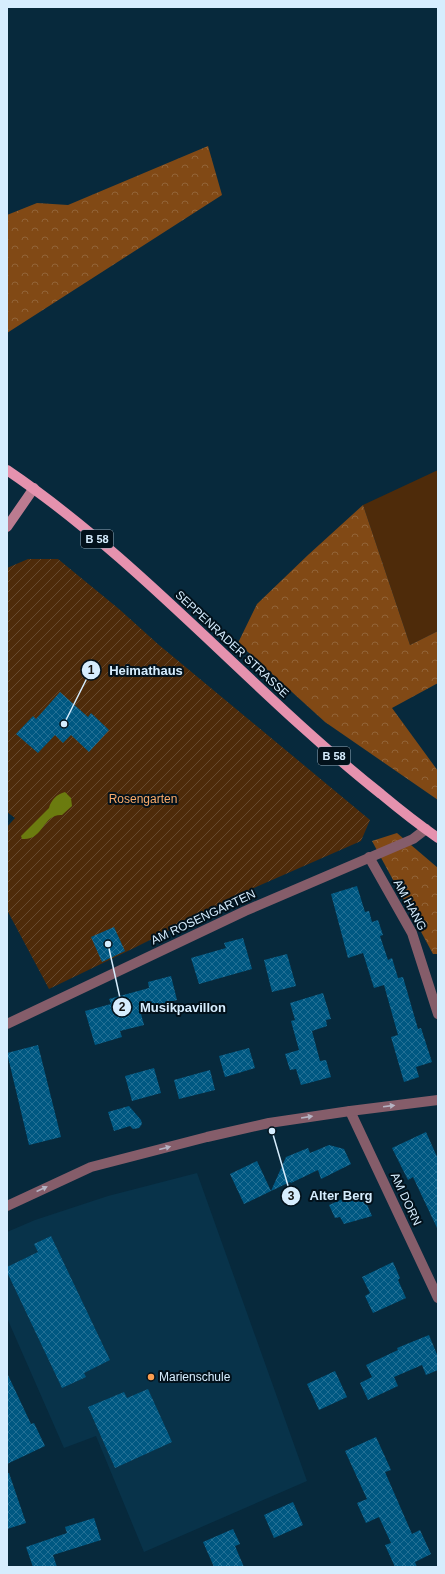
<svg xmlns="http://www.w3.org/2000/svg" width="445" height="1574" viewBox="0 0 445 1574" font-family="Arial,sans-serif">
	<defs>
		<pattern id="forest-crowns" width="20" height="18" patternUnits="userSpaceOnUse"><rect width="20" height="18" fill="#814915"/><path d="M2 6a3 3 0 1 1 6 0M12 15a3 3 0 1 1 6 0" fill="none" stroke="#926438"/></pattern>
		<pattern id="garden-furrows" width="10" height="10" patternUnits="userSpaceOnUse"><rect width="10" height="10" fill="#4e2b0a"/><path d="M-1 1l2-2M0 10L10 0M9 11l2-2" fill="none" stroke="#674a2f"/></pattern>
		<pattern id="building-cross-hatch" width="8" height="8" patternUnits="userSpaceOnUse"><rect width="8" height="8" fill="#005882"/><path d="M0 0l8 8M0 8l8-8" fill="none" stroke="#247095"/></pattern>
	</defs>
	<rect width="100%" height="100%" fill="#07293c"/>
	<polygon fill="#08334a" points="197,1173 307,1481 144,1552 96,1436 64,1448 7,1318 7,1232 35,1220 108,1196"/>
	<polygon fill="#4e2b0a" points="438,470 438,631 410,645 363,505"/>
	<g fill="url(#forest-crowns)">
		<polygon points="208,146 222,195 7,333 7,215 37,203 68,205"/>
		<polygon points="363,505 410,645 438,631 438,683 392,708 438,771 438,800 325,722 238,643 257,604 308,555"/>
		<polygon points="397,833 438,868 438,954 433,954 372,841"/>
	</g>
	<polygon fill="url(#garden-furrows)" points="28,559 58,559 119,609 159,645 370,820 361,841 256,887 134,948 49,989 7,910 7,827 15,818 7,812 7,568"/>
	<path fill="#6b7b0f" d="M65 792 71 798 72 806 62 815C42 814 44 841 22 839L21 836 49 808C51 800 57 794 65 792Z"/>
	<g fill="url(#building-cross-hatch)">
		<polygon points="60,692 88,717 91,713 109,730 89,752 71,735 63,743 55,735 38,753 16,734 33,716 36,719"/>
		<polygon points="357,886 365,912 369,911 372,922 378,920 383,935 380,936 388,960 392,958 398,978 403,977 418,1029 421,1028 432,1062 416,1067 419,1077 404,1082 391,1037 398,1035 384,985 374,988 363,953 348,958 331,894"/>
		<polygon points="114,927 125,951 102,962 91,937"/>
		<polygon points="243,938 252,969 199,984 191,958 226,948 224,943"/>
		<polygon points="287,954 296,986 272,992 264,960"/>
		<polygon points="171,976 177,1000 140,1010 144,1025 120,1031 122,1037 95,1045 85,1011 111,1004 109,999 149,988 148,982"/>
		<polygon points="323,993 331,1019 326,1020 327,1026 312,1031 320,1061 326,1060 331,1077 301,1085 296,1069 290,1070 285,1054 299,1050 291,1021 295,1020 290,1003"/>
		<polygon points="38,1045 61,1137 29,1145 7,1053"/>
		<polygon points="249,1048 255,1068 225,1077 219,1056"/>
		<polygon points="154,1068 161,1093 132,1101 125,1076"/>
		<polygon points="210,1070 215,1090 179,1099 174,1080"/>
		<polygon points="129,1106 141,1120 142,1124 139,1128 133,1129 130,1126 114,1131 108,1112"/>
		<polygon points="426,1132 438,1159 438,1230 413,1177 408,1180 392,1148"/>
		<polygon points="329,1145 344,1149 351,1164 321,1179 318,1170 291,1183 290,1182 271,1191 286,1157 308,1148 310,1153"/>
		<polygon points="257,1161 271,1191 244,1204 230,1174"/>
		<polygon points="361,1191 372,1216 344,1224 340,1217 335,1218 329,1205"/>
		<polygon points="51,1236 110,1360 84,1373 86,1377 62,1388 7,1272 7,1267 38,1252 34,1244"/>
		<polygon points="393,1262 400,1278 398,1280 406,1298 373,1313 365,1296 370,1293 362,1277"/>
		<polygon points="429,1335 438,1357 438,1370 426,1375 422,1365 394,1377 398,1386 368,1400 360,1383 372,1377 366,1365 398,1350 397,1348"/>
		<polygon points="335,1371 347,1397 319,1410 307,1384"/>
		<polygon points="7,1373 31,1424 34,1423 45,1446 7,1464"/>
		<polygon points="148,1389 172,1442 115,1468 88,1407 124,1392 127,1398"/>
		<polygon points="376,1437 391,1470 385,1472 412,1534 420,1530 431,1554 415,1562 417,1567 395,1567 385,1545 391,1543 379,1517 366,1523 357,1503 367,1499 345,1451"/>
		<polygon points="7,1473 9,1473 26,1523 7,1529"/>
		<polygon points="293,1502 303,1525 274,1538 264,1515"/>
		<polygon points="94,1518 101,1540 53,1555 57,1567 33,1567 26,1547 67,1533 65,1527"/>
		<polygon points="233,1529 240,1544 235,1546 244,1567 214,1567 203,1542"/>
	</g>
	<g fill="none" stroke-linecap="round" stroke-linejoin="round">
		<g stroke="#855d6a" stroke-width="10">
			<polyline points="369,857 412,933 438,1014"/>
			<polyline points="7,1024 245,911 413,839 426,829"/>
			<polyline points="350,1111 438,1298"/>
			<polyline points="7,1206 91,1167 207,1137 269,1123 350,1111 438,1100"/>
		</g>
		<polyline stroke="#bb7b90" stroke-width="10" points="7,527 34,488"/>
		<path stroke="#e592ae" stroke-width="10" d="M7 470C144 563 251 691 381 794 399 809 418 824 438 838"/>
	</g>
	<defs><path id="oneway-solid" d="M-6-.8H1V-3.2L6.5 0L1 3.2V.8H-6Z"/></defs>
	<g fill="#b6b3c3">
		<use href="#oneway-solid" transform="translate(389 1106) rotate(-7)"/>
		<use href="#oneway-solid" transform="translate(307 1117) rotate(-9)"/>
		<use href="#oneway-solid" transform="translate(165 1148) rotate(-15)"/>
		<use href="#oneway-solid" transform="translate(42 1189) rotate(-25)"/>
	</g>
	<circle fill="#fb9e50" stroke="#02111b" stroke-width="1.5" cx="151" cy="1377" r="4"/>
	<g text-anchor="middle" dominant-baseline="central" stroke-width="4" stroke-linejoin="round" paint-order="stroke">
		<g fill="#02111b" stroke="#96abba" stroke-width="1">
			<rect x="81" y="530" width="32" height="18" rx="3"/>
			<rect x="318" y="747" width="32" height="18" rx="3"/>
		</g>
		<g font-size="11" font-weight="bold" fill="#d6edfe">
			<text x="97" y="539">B 58</text>
			<text x="334" y="756">B 58</text>
		</g>
		<g font-size="12" fill="#d6edfe" stroke="#02111b">
			<text transform="translate(232 644) rotate(43)">SEPPENRADER STRASSE</text>
			<text transform="translate(410 905) rotate(62)">AM HANG</text>
			<text transform="translate(203 917) rotate(-25)">AM ROSENGARTEN</text>
			<text transform="translate(406 1199) rotate(65)">AM DORN</text>
		</g>
		<g font-size="12" fill="#faab6b" stroke="#02111b">
			<text x="143" y="799">Rosengarten</text>
		</g>
		<g font-size="12" fill="#d6edfe" stroke="#02111b" text-anchor="start">
			<text x="159" y="1377">Marienschule</text>
		</g>
	</g>
	<path fill="none" stroke="#d6edfe" stroke-width="1.5" d="M64 724L91 670M108 944L122 1007M272 1131L291 1196"/>
	<g fill="#d6edfe" stroke="#02111b" stroke-width="1.5">
		<circle cx="64" cy="724" r="4"/>
		<circle cx="108" cy="944" r="4"/>
		<circle cx="272" cy="1131" r="4"/>
		<circle cx="91" cy="670" r="10"/>
		<circle cx="122" cy="1007" r="10"/>
		<circle cx="291" cy="1196" r="10"/>
	</g>
	<g font-size="12" text-anchor="middle" font-weight="bold" fill="#111">
		<text x="91" y="674">1</text>
		<text x="122" y="1011">2</text>
		<text x="291" y="1200">3</text>
	</g>
	<g font-size="13" text-anchor="middle" font-weight="bold" fill="#d6edfe" stroke="#02111b" stroke-width="4" stroke-linejoin="round" paint-order="stroke">
		<text x="146" y="675">Heimathaus</text>
		<text x="183" y="1012">Musikpavillon</text>
		<text x="341" y="1200">Alter Berg</text>
	</g>
	<rect width="445" height="1574" fill="none" stroke="#d6edfe" stroke-width="16"/>
</svg>
